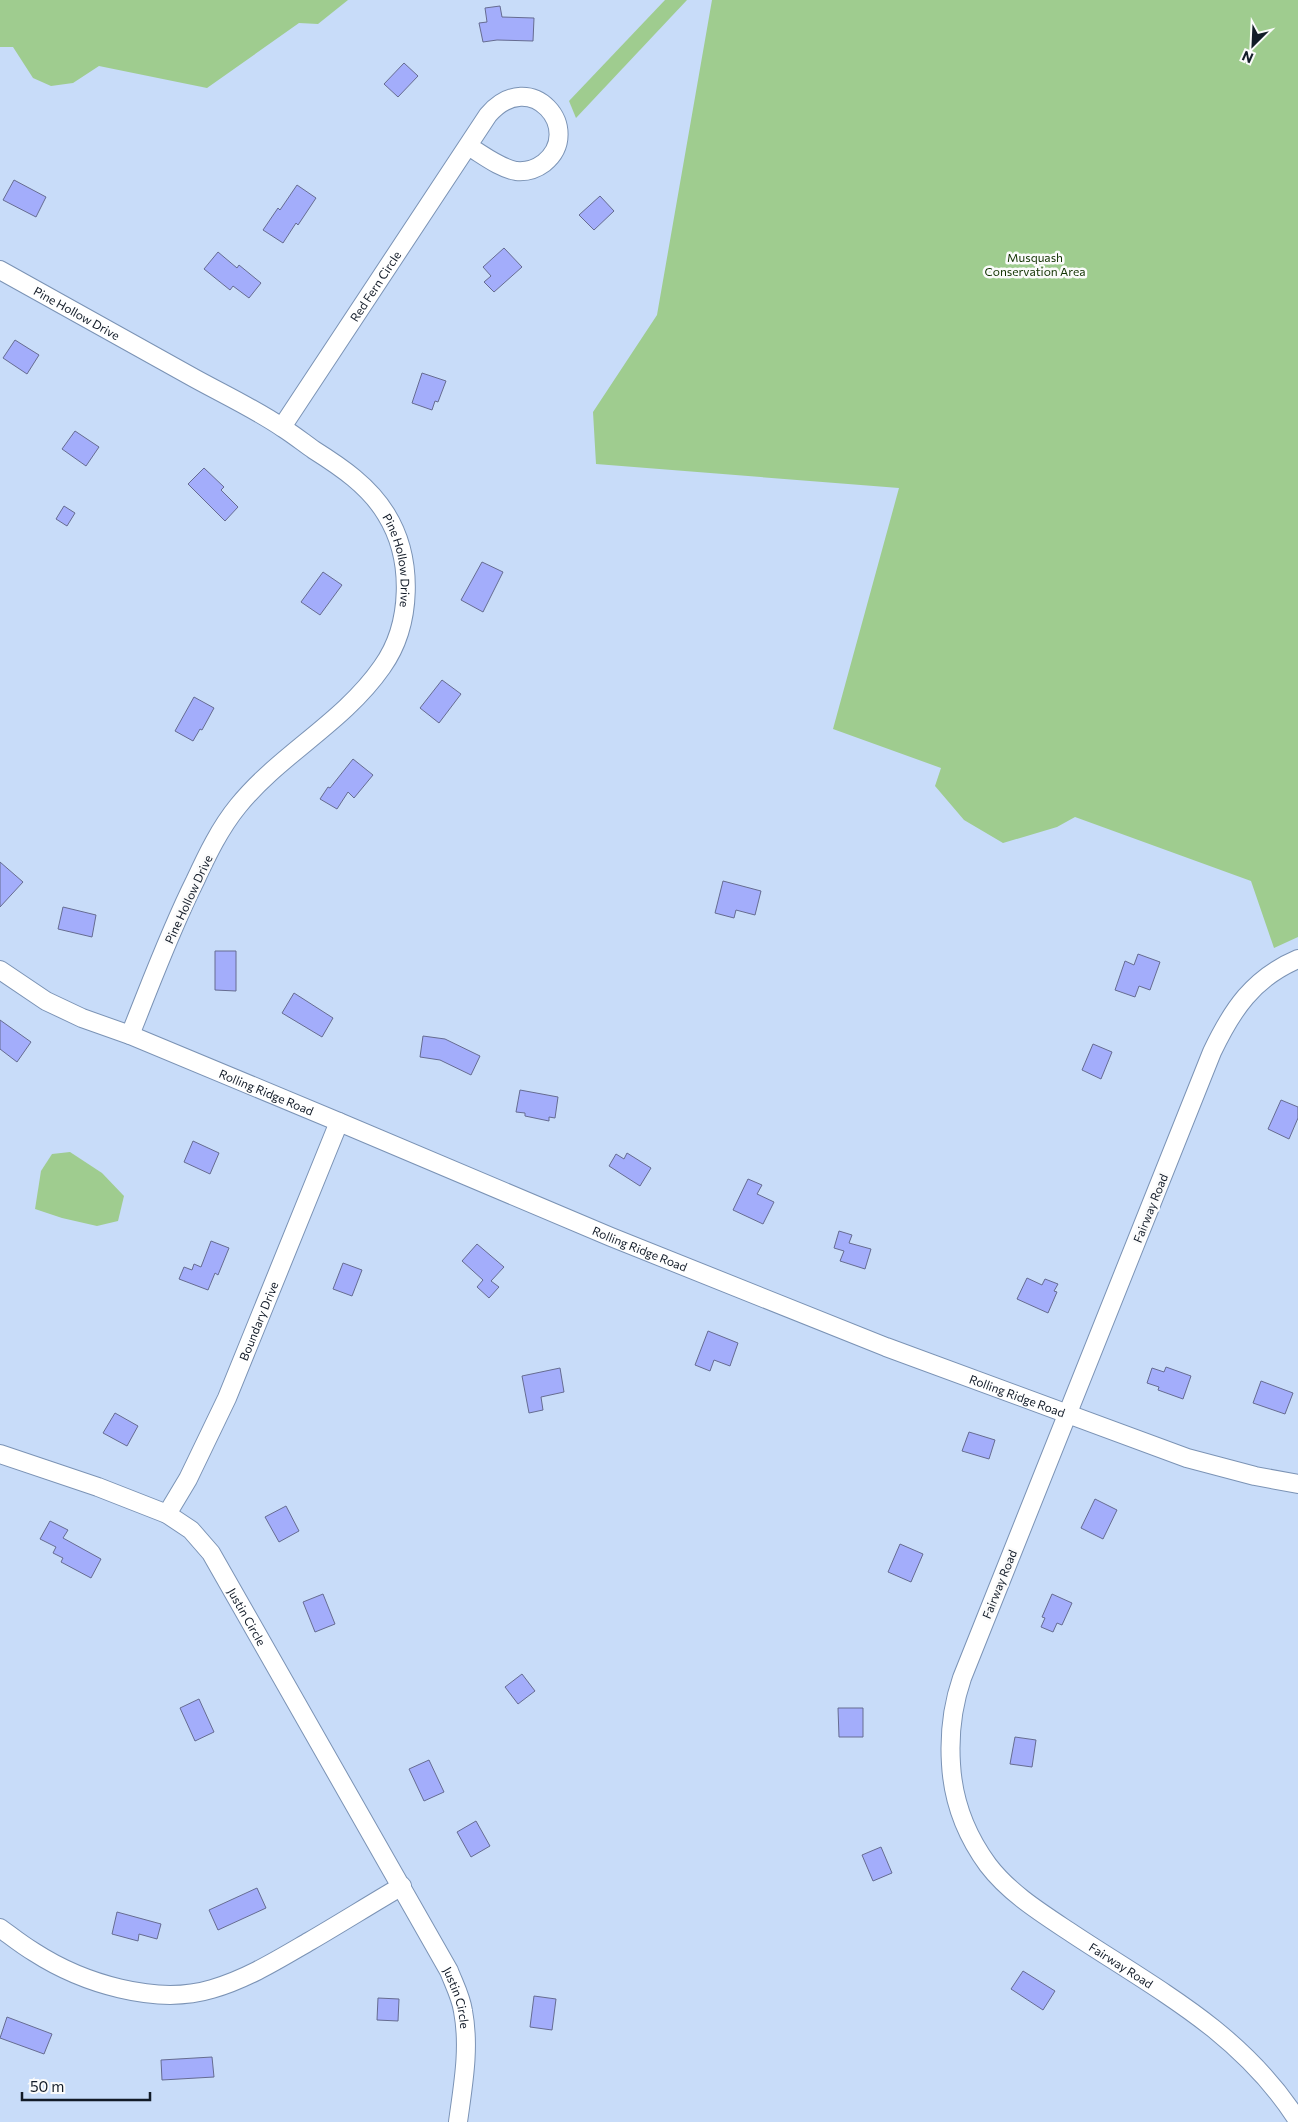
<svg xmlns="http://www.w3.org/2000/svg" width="1298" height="2122" viewBox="0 0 1298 2122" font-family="Commissioner,sans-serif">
	<rect width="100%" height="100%" fill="#c8dcf9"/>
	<g fill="#9fcc8f">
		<polygon points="0,0 348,0 318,24 299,23 207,88 99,66 73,83 51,86 33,78 13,47 0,47"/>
		<polygon points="665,0 687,0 576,118 569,101"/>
		<polygon points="712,0 1298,0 1298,937 1274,948 1251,881 1075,817 1057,827 1003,843 964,820 935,786 941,768 833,729 899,488 596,464 593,412 657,315"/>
		<polygon points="70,1152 102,1173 124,1196 118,1221 97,1226 62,1218 35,1209 41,1171 52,1154"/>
	</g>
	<g fill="#a3adfb" stroke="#666c91">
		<polygon points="500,6 502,17 534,18 533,41 497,40 483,42 479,23 487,22 485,8"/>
		<polygon points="404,63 418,76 398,97 384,84"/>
		<polygon points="14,180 46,197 36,217 3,200"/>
		<polygon points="297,185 316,198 298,225 296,223 283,243 263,230 278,208 280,210"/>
		<polygon points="600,196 614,211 594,230 579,215"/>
		<polygon points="504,248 522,267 494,292 484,282 491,276 483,267"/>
		<polygon points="218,252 237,268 239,265 261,283 249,298 233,286 230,290 204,269"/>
		<polygon points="15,340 39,355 27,374 3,358"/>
		<polygon points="422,373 446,381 438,402 435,401 432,410 412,403"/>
		<polygon points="75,431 99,447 86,466 62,449"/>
		<polygon points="204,468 224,487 221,490 238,507 225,521 188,484"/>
		<polygon points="64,506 75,513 67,526 56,519"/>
		<polygon points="482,562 503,572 483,612 461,600"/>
		<polygon points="323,572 342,585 320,615 301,602"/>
		<polygon points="442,680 461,694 439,723 420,708"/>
		<polygon points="194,697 214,708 202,730 200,729 193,741 175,731"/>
		<polygon points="353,759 373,775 354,798 348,792 337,809 320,799 328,787 330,788"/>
		<polygon points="0,862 23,882 0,907"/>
		<polygon points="723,881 761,891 755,915 736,910 734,918 715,913"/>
		<polygon points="63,907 96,915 92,937 58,929"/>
		<polygon points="215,951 236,951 236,991 215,990"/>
		<polygon points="1138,954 1160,962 1150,990 1139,986 1135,997 1115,990 1125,961 1134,965"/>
		<polygon points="294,993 333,1018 322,1037 282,1013"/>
		<polygon points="0,1020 31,1042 17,1062 0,1049"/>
		<polygon points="423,1036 445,1039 480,1056 471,1075 440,1060 420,1057"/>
		<polygon points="1093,1044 1112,1052 1101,1079 1082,1070"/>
		<polygon points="520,1090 558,1097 555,1118 549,1117 549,1121 525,1116 525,1113 516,1112"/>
		<polygon points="1281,1100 1298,1107 1298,1118 1289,1139 1268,1129"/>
		<polygon points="193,1141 219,1153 210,1174 184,1162"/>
		<polygon points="627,1153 651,1168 640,1186 609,1166 616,1154 624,1159"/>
		<polygon points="748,1179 762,1185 757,1194 774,1202 763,1224 733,1210"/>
		<polygon points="839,1231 852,1235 849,1243 871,1249 865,1269 840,1261 844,1251 834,1248"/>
		<polygon points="211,1241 229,1248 218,1275 215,1273 208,1290 179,1279 184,1267 192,1270 194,1264 201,1267"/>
		<polygon points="477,1244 504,1267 491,1281 499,1287 489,1298 477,1287 483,1280 462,1261"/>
		<polygon points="343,1263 362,1270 352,1296 333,1289"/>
		<polygon points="1027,1278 1042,1285 1045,1279 1058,1284 1054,1291 1057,1292 1048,1313 1017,1299"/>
		<polygon points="708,1331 738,1343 730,1366 714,1360 710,1371 695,1365"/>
		<polygon points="1166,1367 1191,1376 1183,1399 1158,1390 1159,1387 1147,1383 1152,1368 1164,1372"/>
		<polygon points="560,1368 564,1392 541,1397 543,1410 529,1413 522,1376"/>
		<polygon points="1261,1381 1293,1393 1285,1414 1253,1403"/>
		<polygon points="115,1413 138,1426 127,1446 103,1433"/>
		<polygon points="969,1432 995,1440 989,1459 962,1451"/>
		<polygon points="1095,1499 1117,1510 1103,1539 1081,1528"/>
		<polygon points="286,1506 299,1531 279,1542 265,1517"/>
		<polygon points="50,1521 68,1530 63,1538 101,1559 91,1578 61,1562 63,1558 53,1553 56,1547 40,1539"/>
		<polygon points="900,1544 923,1554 911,1582 888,1572"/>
		<polygon points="323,1594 335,1624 315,1632 303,1602"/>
		<polygon points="1052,1594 1072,1603 1062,1625 1057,1623 1053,1632 1041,1627 1045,1618 1042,1617"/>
		<polygon points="522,1674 535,1691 518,1704 505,1687"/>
		<polygon points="199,1699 214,1732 195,1741 180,1708"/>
		<polygon points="838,1708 863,1708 863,1737 839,1737"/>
		<polygon points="1015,1737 1036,1740 1032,1767 1010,1764"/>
		<polygon points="429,1760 444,1792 424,1801 409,1769"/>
		<polygon points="476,1821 490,1846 471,1857 457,1832"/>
		<polygon points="881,1847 892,1873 873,1881 862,1855"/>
		<polygon points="257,1888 266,1908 218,1930 209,1910"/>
		<polygon points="117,1912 161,1924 157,1939 139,1934 138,1941 112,1934"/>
		<polygon points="1023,1971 1055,1991 1043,2010 1011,1989"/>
		<polygon points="534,1996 556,1999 552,2030 530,2027"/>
		<polygon points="378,1998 399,1999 398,2021 377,2020"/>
		<polygon points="7,2017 52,2034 44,2054 0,2038"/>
		<polygon points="212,2057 214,2077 162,2080 161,2060"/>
	</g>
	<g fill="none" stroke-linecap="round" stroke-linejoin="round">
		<defs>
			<g id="street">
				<path id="s1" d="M0 270C65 306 129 342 194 378 223 394 255 409 283 428 294 435 304 443 314 450 341 467 369 486 386 514 414 559 412 625 382 667 343 723 280 754 238 806 220 828 207 855 195 881 170 931 151 983 130 1035"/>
				<path id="s2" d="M282 427 488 115C531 65 585 130 544 163 536 169 526 172 516 171 499 168 482 154 468 146"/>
				<path id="s3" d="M1298 959C1253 978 1232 1010 1212 1052L962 1678C952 1707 949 1733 951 1764 953 1801 966 1835 988 1865 1010 1894 1043 1914 1073 1934 1120 1965 1170 1994 1214 2029 1246 2055 1276 2086 1298 2121"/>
				<path id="s4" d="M0 970 46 1001 82 1018 130 1035 339 1122 611 1237 886 1347 1187 1458 1255 1476 1298 1484"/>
				<path id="s5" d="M0 1454 98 1487 167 1514 191 1530 211 1553 449 1971C454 1984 461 1997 463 2011 470 2048 463 2085 458 2122"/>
				<path id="s6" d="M167 1514 188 1479 227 1398 339 1122"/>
				<path d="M0 1928C11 1936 22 1945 34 1952 82 1983 156 2006 212 1989 247 1979 279 1959 310 1941 341 1923 371 1904 402 1886"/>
			</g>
		</defs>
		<use href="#street" stroke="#7b93b5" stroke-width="20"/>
		<use href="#street" stroke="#fff" stroke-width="18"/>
	</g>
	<g text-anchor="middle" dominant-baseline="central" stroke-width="5" stroke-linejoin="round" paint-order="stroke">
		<g font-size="12" fill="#113201" stroke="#fbfbfb">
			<text x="1035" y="257">Musquash<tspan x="1035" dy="14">Conservation Area</tspan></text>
		</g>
		<g font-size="12" fill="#121b28" stroke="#fbfbfb">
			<text stroke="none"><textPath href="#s2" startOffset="169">Red Fern Circle</textPath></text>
			<text stroke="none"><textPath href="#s1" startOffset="88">Pine Hollow Drive</textPath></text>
			<text stroke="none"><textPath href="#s1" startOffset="508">Pine Hollow Drive</textPath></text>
			<text transform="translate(188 899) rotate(-65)">Pine Hollow Drive</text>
			<text stroke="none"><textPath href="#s4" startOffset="294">Rolling Ridge Road</textPath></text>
			<text transform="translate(1150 1208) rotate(-68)">Fairway Road</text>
			<text stroke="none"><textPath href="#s4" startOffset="699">Rolling Ridge Road</textPath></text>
			<text stroke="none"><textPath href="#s6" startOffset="214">Boundary Drive</textPath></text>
			<text stroke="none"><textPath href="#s4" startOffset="1104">Rolling Ridge Road</textPath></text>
			<text transform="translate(999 1584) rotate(-68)">Fairway Road</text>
			<text stroke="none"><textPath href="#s5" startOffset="310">Justin Circle</textPath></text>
			<text stroke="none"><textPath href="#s3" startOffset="1168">Fairway Road</textPath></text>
			<text stroke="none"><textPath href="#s5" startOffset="746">Justin Circle</textPath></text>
		</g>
	</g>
	<g transform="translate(1253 45) rotate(204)" stroke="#fbfbfb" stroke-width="4" paint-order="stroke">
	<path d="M0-4L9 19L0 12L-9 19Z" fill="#121b28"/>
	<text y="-8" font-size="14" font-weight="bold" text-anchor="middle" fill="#121b28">N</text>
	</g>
	<path d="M22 2092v8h128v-8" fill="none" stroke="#121b28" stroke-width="2.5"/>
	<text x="30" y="2092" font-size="15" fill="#121b28" stroke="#fbfbfb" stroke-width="4" paint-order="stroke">50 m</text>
</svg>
